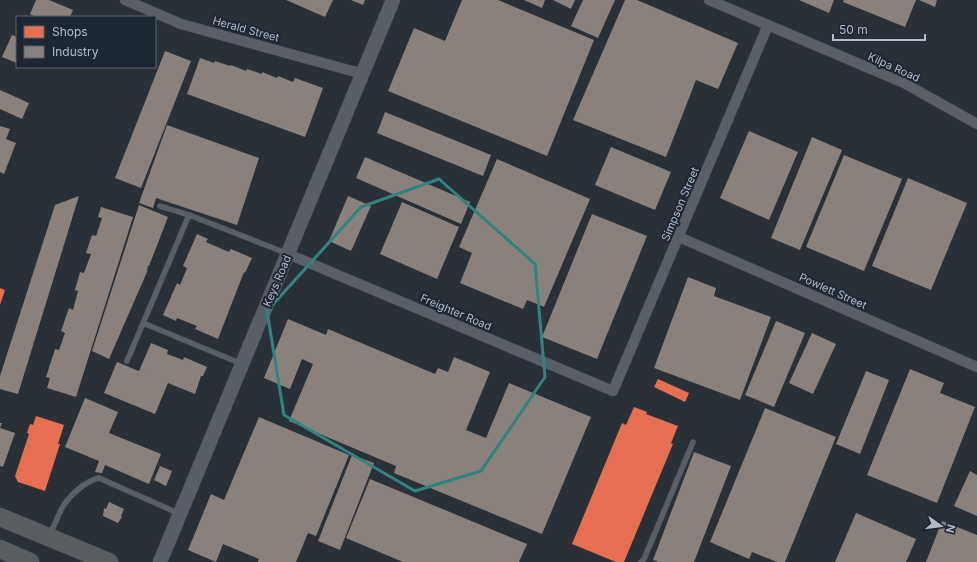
<svg xmlns="http://www.w3.org/2000/svg" width="977" height="562" viewBox="0 0 977 562" font-family="Inter,sans-serif">
	<rect width="100%" height="100%" fill="#2a3038"/>
	<g fill="#e76f51">
		<polygon points="0,288 5,290 0,305"/>
		<polygon points="658,379 689,393 685,402 654,387"/>
		<polygon points="634,407 647,412 646,414 678,426 671,443 673,444 624,562 616,562 572,544 622,423 626,425"/>
		<polygon points="36,416 64,425 58,444 60,444 45,491 18,482 15,476 29,434 27,433 30,424 33,425"/>
	</g>
	<g fill="#8a817c">
		<polygon points="36,0 49,0 73,10 70,17 36,17 30,14"/>
		<polygon points="286,0 333,0 325,17"/>
		<polygon points="351,0 365,0 363,5"/>
		<polygon points="462,0 498,0 594,40 547,156 388,91 414,28 445,41"/>
		<polygon points="524,0 545,0 542,8"/>
		<polygon points="553,0 575,0 571,9"/>
		<polygon points="583,0 615,0 598,38 571,26"/>
		<polygon points="625,0 637,0 738,43 718,89 696,80 666,157 573,120"/>
		<polygon points="799,0 834,0 829,13"/>
		<polygon points="844,0 916,0 905,27 843,2"/>
		<polygon points="919,0 937,0 935,7"/>
		<polygon points="12,35 17,37 17,63 2,57"/>
		<polygon points="165,51 191,61 141,188 115,178"/>
		<polygon points="200,58 214,63 215,61 230,66 231,65 246,71 247,69 262,74 262,72 277,78 278,76 293,82 295,78 323,88 305,137 187,94"/>
		<polygon points="0,90 29,103 22,119 0,109"/>
		<polygon points="385,112 491,155 483,176 377,133"/>
		<polygon points="167,125 259,158 237,225 156,198 153,208 139,203"/>
		<polygon points="0,126 10,129 6,139 16,143 4,174 0,172"/>
		<polygon points="749,131 798,152 769,220 720,198"/>
		<polygon points="812,137 842,150 800,250 771,238"/>
		<polygon points="611,147 671,172 655,210 595,185"/>
		<polygon points="844,155 902,179 864,271 806,247"/>
		<polygon points="365,157 470,202 461,224 356,178"/>
		<polygon points="497,159 590,199 544,307 527,300 523,309 460,283 472,253 459,247"/>
		<polygon points="908,178 967,203 931,290 872,266"/>
		<polygon points="79,196 18,394 0,389 0,376 55,205"/>
		<polygon points="348,196 371,206 351,251 329,241"/>
		<polygon points="402,202 459,227 437,279 380,254"/>
		<polygon points="139,205 168,217 149,266 148,265 147,272 109,359 92,351"/>
		<polygon points="101,207 133,217 76,397 47,388 50,378 46,377 55,349 59,350 65,333 61,331 69,308 73,310 78,291 75,290 80,272 84,273 91,254 86,253 92,235 96,236 102,218 98,217"/>
		<polygon points="592,214 647,236 597,359 542,337"/>
		<polygon points="197,234 208,239 206,242 229,252 231,249 252,258 245,273 244,272 218,339 195,329 197,326 177,318 176,321 163,315 177,283 180,285 187,268 183,266"/>
		<polygon points="688,277 716,288 714,296 771,317 740,400 654,368"/>
		<polygon points="288,319 326,335 328,329 435,374 438,368 448,372 454,357 490,372 466,430 486,438 509,383 591,417 542,534 394,473 396,466 289,421 313,364 302,359 290,389 264,378"/>
		<polygon points="776,321 805,333 774,407 745,395"/>
		<polygon points="812,333 836,344 813,394 789,383"/>
		<polygon points="151,343 168,350 167,354 183,360 184,357 207,367 203,376 201,376 195,394 168,383 155,414 104,393 117,362 151,376 139,371"/>
		<polygon points="910,369 944,383 940,393 975,407 937,503 867,475"/>
		<polygon points="866,371 889,380 860,454 836,444"/>
		<polygon points="85,398 118,412 109,433 161,454 149,484 105,465 102,473 95,472 99,461 65,447"/>
		<polygon points="765,408 836,437 785,562 777,562 752,552 749,559 710,542"/>
		<polygon points="259,417 349,455 316,536 308,533 296,562 258,562 259,559 223,544 216,562 188,550 211,494 224,500"/>
		<polygon points="0,423 2,423 0,428 15,433 3,467 0,466"/>
		<polygon points="694,452 731,466 694,562 659,562 653,560"/>
		<polygon points="352,455 374,463 340,550 318,541"/>
		<polygon points="160,466 172,471 166,486 154,480"/>
		<polygon points="970,471 977,475 977,516 954,506"/>
		<polygon points="370,479 527,544 519,562 403,562 346,538"/>
		<polygon points="109,502 124,509 121,516 122,517 118,523 103,516 104,508 106,509"/>
		<polygon points="856,513 916,539 906,562 835,562"/>
		<polygon points="942,521 977,535 977,562 926,562"/>
	</g>
	<g fill="none" stroke-linecap="round" stroke-linejoin="round">
		<defs>
			<g id="lane">
				<polyline points="160,206 189,215 286,253"/>
				<polyline points="143,323 242,364"/>
				<polyline points="127,361 189,215"/>
				<path d="M50 534C54 526 58 516 62 508 69 496 85 481 99 478L180 514"/>
				<polyline points="641,562 644,559 693,442"/>
			</g>
			<g id="street">
				<polyline points="125,0 181,24 352,71 364,73"/>
				<polyline points="709,0 904,83 977,124"/>
				<polyline points="679,237 977,367"/>
				<polyline points="288,254 613,391 768,25"/>
			</g>
			<polyline id="secondary" points="160,562 393,0"/>
			<g id="highway">
				<polyline points="0,517 109,562"/>
				<polyline points="0,549 30,562"/>
			</g>
		</defs>
		<use href="#lane" stroke="#484c53" stroke-width="6"/>
		<use href="#street" stroke="#484c53" stroke-width="11"/>
		<use href="#secondary" stroke="#484c53" stroke-width="15"/>
		<use href="#highway" stroke="#474c53" stroke-width="19"/>
		<use href="#lane" stroke="#5a5e66" stroke-width="5"/>
		<use href="#street" stroke="#5a5e66" stroke-width="10"/>
		<use href="#secondary" stroke="#595d64" stroke-width="14"/>
		<use href="#highway" stroke="#5a5d60" stroke-width="18"/>
	</g>
	<path fill="none" stroke="#308480" stroke-width="3" stroke-linejoin="round" d="M439 179 535 264 545 377 481 471 415 491 284 415 267 311 361 207Z"/>
	<g text-anchor="middle" dominant-baseline="central" stroke-width="4" stroke-linejoin="round" paint-order="stroke">
		<g font-size="11" fill="#b4bcc9" stroke="#1d2633">
			<text transform="translate(246 29) rotate(15)">Herald Street</text>
			<text transform="translate(894 67) rotate(24)">Kilpa Road</text>
			<text transform="translate(680 204) rotate(-67)">Simpson Street</text>
			<text transform="translate(277 281) rotate(-67)">Keys Road</text>
			<text transform="translate(833 291) rotate(24)">Powlett Street</text>
			<text transform="translate(456 312) rotate(23)">Freighter Road</text>
		</g>
	</g>
	<rect x="16" y="16" width="140" height="52" fill="#1d2633" stroke="#59626f"/>
	<rect x="24" y="26" width="20" height="12" fill="#e76f51" stroke="#59626f"/>
	<text x="52" y="36" font-size="12" fill="#b4bcc9">Shops</text>
	<rect x="24" y="46" width="20" height="12" fill="#8a817c" stroke="#59626f"/>
	<text x="52" y="56" font-size="12" fill="#b4bcc9">Industry</text>
	<g transform="translate(941 526) rotate(104)" stroke="#1d2633" stroke-width="3" paint-order="stroke">
	<path d="M0-3L7 15L0 10L-7 15Z" fill="#b4bcc9"/>
	<text y="-6" font-size="11" font-weight="bold" text-anchor="middle" fill="#b4bcc9">N</text>
	</g>
	<path d="M833 34v6h92v-6" fill="none" stroke="#b4bcc9" stroke-width="2"/>
	<text x="839" y="34" font-size="12" fill="#b4bcc9" stroke="#1d2633" stroke-width="3" paint-order="stroke">50 m</text>
</svg>
